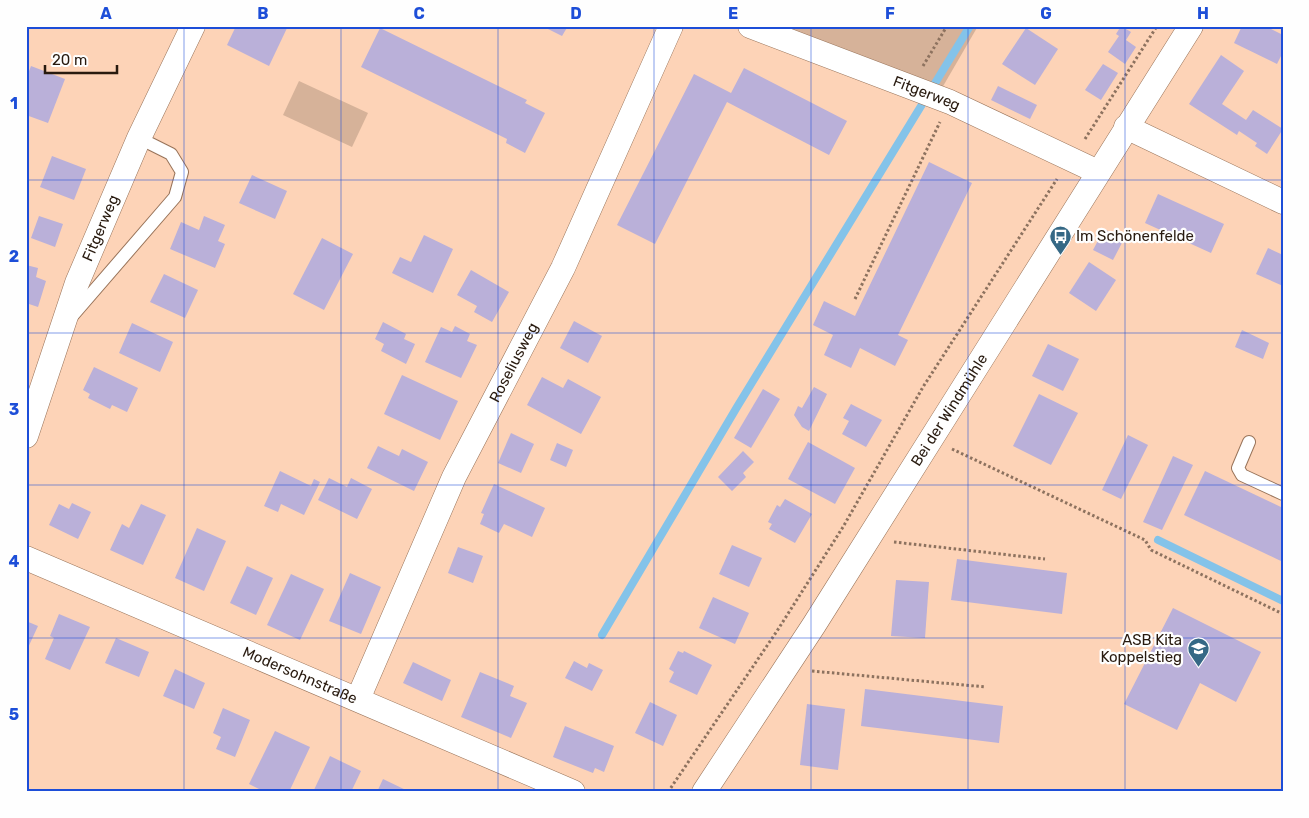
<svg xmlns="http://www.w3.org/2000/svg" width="1309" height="818" viewBox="0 0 1309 818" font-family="Rubik,sans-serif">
	<rect width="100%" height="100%" fill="#fdd3b7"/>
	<g fill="#d6b299">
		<polygon points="783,26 978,26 942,88"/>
		<polygon points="299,81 368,113 352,147 283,115"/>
	</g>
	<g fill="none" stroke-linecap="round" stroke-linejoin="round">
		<g stroke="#84c3e9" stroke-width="8">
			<polyline points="1158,540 1283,601"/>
			<polyline points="602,635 737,407 970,26"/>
		</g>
	</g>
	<g fill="#bab0d9">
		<polygon points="236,26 288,26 269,66 227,45"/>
		<polygon points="542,26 568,26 562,36"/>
		<polygon points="1121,26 1131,32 1126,40 1136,47 1125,64 1108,52 1119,36 1116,34"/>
		<polygon points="1242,26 1265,26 1283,35 1283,52 1277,64 1234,43"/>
		<polygon points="380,28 527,100 525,103 545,113 525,153 506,143 507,139 361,67"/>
		<polygon points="1026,28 1058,49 1035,85 1002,64"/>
		<polygon points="1221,55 1244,71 1222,104 1246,120 1253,110 1283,129 1267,154 1255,146 1257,143 1239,131 1237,135 1189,104"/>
		<polygon points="1103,64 1118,73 1101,100 1085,90"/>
		<polygon points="31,66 65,79 48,123 26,115 26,79"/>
		<polygon points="744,68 847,121 829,155 727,102 655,244 617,225 694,74 731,93"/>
		<polygon points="998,86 1037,105 1030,119 991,100"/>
		<polygon points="52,156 86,169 74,200 40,187"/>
		<polygon points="929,162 972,183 898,335 908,340 895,366 860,348 851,368 824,355 833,335 813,325 824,301 855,316"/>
		<polygon points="252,175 287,191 275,219 239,203"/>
		<polygon points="1158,194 1224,224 1211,253 1145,223"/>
		<polygon points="39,216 63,224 55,247 31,238"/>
		<polygon points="204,216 225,225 218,241 225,244 215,268 170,249 181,222 199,230"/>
		<polygon points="1104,229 1124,239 1113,260 1093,250"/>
		<polygon points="424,235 453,249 433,293 392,273 400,257 411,262"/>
		<polygon points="322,238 353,254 324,310 293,294"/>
		<polygon points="1268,248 1283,255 1283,286 1256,274"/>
		<polygon points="1089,262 1116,280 1096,311 1069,293"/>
		<polygon points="26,265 38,268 36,277 46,281 38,307 26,303"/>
		<polygon points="471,270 509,292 492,322 474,312 477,306 457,295"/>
		<polygon points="164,274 198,290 185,318 150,302"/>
		<polygon points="574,321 602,336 588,363 560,348"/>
		<polygon points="383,322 406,334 404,339 415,344 406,364 381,351 384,344 375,339"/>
		<polygon points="132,323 173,342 160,372 119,353"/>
		<polygon points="455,326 470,334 467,341 477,345 461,378 425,362 441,327 452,332"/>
		<polygon points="1242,330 1269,343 1263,359 1235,347"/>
		<polygon points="1048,344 1079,359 1063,391 1032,376"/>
		<polygon points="94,367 138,388 127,412 112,405 110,409 88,398 90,394 83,390"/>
		<polygon points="402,375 458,401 440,440 384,414"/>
		<polygon points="542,377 563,388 568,379 601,397 581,434 527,405"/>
		<polygon points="814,387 827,394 809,431 802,427 794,415 798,406 802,408"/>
		<polygon points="763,389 780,399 751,448 734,438"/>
		<polygon points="1039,394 1078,413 1051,465 1013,446"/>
		<polygon points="851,404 882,420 866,447 842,434 849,421 843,418"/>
		<polygon points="511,433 534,444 521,473 498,463"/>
		<polygon points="1128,435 1148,445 1121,499 1102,490"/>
		<polygon points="808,442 855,468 835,504 788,479"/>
		<polygon points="557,443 573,450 566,467 550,460"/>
		<polygon points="378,446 399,456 402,449 428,462 414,491 367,468"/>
		<polygon points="743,451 754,462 743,473 746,477 732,491 718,477"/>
		<polygon points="1173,456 1193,465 1162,530 1143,522"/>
		<polygon points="280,471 311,486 314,479 320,482 304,515 281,504 278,512 264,506"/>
		<polygon points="1205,471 1283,508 1283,562 1184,515"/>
		<polygon points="329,478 347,487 351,478 372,489 357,519 318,500"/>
		<polygon points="494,484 545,508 532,537 504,524 499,533 480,524 484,514 481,513"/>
		<polygon points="785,499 812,514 795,543 769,529 772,524 768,522 777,505 780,507"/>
		<polygon points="72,503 91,512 78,539 49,525 59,504 69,509"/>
		<polygon points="141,504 166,515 143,565 110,550 122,524 129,528"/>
		<polygon points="197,528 226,541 204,591 175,578"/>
		<polygon points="732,545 762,558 749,587 719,574"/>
		<polygon points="458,547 483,556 473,583 448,573"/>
		<polygon points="957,559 1067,573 1062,614 951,600"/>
		<polygon points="247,566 273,578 256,615 230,603"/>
		<polygon points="350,573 381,587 361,634 329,621"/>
		<polygon points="291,574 324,589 300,640 267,625"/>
		<polygon points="896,580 929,582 925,638 891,636"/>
		<polygon points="713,597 749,613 735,644 699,628"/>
		<polygon points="1173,608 1261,652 1236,702 1200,683 1177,730 1124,704"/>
		<polygon points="59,614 90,627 70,670 45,659 54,638 50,636"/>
		<polygon points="26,621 38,626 26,652"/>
		<polygon points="116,638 149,652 139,677 105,663"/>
		<polygon points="678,651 683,653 684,651 712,665 697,695 669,682 674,672 669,669"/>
		<polygon points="574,661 587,668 589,663 603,670 592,691 565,678"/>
		<polygon points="413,662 451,680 442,701 403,683"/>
		<polygon points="175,669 205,683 194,709 163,696"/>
		<polygon points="480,672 514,686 510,696 527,703 511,738 461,717"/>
		<polygon points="865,689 1003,706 999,743 861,726"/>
		<polygon points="650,702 677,715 663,746 635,733"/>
		<polygon points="807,704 845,709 838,770 800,765"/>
		<polygon points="223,708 250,720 235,757 216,749 221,737 213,733"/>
		<polygon points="565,726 614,746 604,772 595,768 593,773 553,757"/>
		<polygon points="275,731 310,747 289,792 265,792 249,784"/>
		<polygon points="330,756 361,771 351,792 313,792"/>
		<polygon points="383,779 410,792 377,792"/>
	</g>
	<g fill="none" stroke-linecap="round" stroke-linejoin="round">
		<defs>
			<g id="lane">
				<polyline points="73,315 175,197 182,172 171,154 139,138"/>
				<polyline points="1249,442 1238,468 1242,475 1283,494"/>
			</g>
			<g id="street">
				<path id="s1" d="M750 26 950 102 1098 172"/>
				<polyline points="1126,127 1283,202"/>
				<path id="s2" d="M26 436 77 283 139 138 193 26"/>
				<path id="s3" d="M26 558 573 792"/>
				<path id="s4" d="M358 699 454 477 563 268 671 26"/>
				<path id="s5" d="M704 792 814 625 1191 26"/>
			</g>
		</defs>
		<use href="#lane" stroke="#99745a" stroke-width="14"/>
		<use href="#street" stroke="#99745a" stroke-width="25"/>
		<g stroke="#8d725f" stroke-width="3" stroke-dasharray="2.5 2.5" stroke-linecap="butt">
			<polyline points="923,66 947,26"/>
			<polyline points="1085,139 1157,26"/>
			<polyline points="855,299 940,122"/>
			<polyline points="952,449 1145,540 1151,550 1283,614"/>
			<polyline points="894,542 1045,559"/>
			<polyline points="812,671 986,687"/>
			<polyline points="668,792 777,631 843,527 923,387 1057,179"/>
		</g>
		<use href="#lane" stroke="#fff" stroke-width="12"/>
		<use href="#street" stroke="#fff" stroke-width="24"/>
	</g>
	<path fill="none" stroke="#1d4ed8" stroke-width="1" stroke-opacity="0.55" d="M184 26V792M341 26V792M498 26V792M654 26V792M811 26V792M968 26V792M1125 26V792M26 180H1283M26 333H1283M26 485H1283M26 638H1283"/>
	<defs>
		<symbol id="bus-pin" viewBox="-11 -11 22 30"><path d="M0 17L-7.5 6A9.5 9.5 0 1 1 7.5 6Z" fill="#356885" stroke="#fefefe"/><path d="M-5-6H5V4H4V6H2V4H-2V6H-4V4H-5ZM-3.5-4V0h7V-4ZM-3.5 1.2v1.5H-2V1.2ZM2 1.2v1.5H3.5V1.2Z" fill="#fff"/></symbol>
		<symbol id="school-pin" viewBox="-11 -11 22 30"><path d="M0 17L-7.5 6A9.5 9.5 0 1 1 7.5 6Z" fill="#356885" stroke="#fefefe"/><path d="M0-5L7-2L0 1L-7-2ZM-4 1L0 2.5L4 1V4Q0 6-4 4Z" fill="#fff"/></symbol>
	</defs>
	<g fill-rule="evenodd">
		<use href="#bus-pin" x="1048" y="224" width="25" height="34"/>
		<use href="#school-pin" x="1186" y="636" width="25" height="34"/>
	</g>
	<g text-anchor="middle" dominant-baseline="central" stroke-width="4.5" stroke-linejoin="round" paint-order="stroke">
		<g font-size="15" fill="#281a0f" stroke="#fefefe">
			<text stroke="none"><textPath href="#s1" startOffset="189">Fitgerweg</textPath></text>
			<text stroke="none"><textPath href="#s2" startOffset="221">Fitgerweg</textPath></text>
			<text stroke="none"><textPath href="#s4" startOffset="371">Roseliusweg</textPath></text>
			<text stroke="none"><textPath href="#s5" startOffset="454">Bei der Windmühle</textPath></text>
			<text stroke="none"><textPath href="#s3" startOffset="298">Modersohnstraße</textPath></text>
		</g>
		<g font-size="15" fill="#281a0f" stroke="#fefefe" text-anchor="start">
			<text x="1076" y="236">Im Schönenfelde</text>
			<text x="1182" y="640" text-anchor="end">ASB Kita<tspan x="1182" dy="17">Koppelstieg</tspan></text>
		</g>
	</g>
	<rect width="1309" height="818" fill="none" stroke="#fefefe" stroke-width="55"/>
	<path d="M45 65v8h72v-8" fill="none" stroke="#281a0f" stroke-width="2.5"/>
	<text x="52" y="65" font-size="15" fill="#281a0f" stroke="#fefefe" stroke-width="4" paint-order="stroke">20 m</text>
	<rect x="28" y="28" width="1254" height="762" fill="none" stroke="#1d4ed8" stroke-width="2"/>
	<g font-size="16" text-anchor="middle" font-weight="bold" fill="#1d4ed8">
		<text x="106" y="19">A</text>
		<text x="263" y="19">B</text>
		<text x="419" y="19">C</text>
		<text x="576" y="19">D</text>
		<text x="733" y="19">E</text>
		<text x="890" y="19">F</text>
		<text x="1046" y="19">G</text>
		<text x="1203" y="19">H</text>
		<text x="14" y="109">1</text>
		<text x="14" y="262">2</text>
		<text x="14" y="415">3</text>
		<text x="14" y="567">4</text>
		<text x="14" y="720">5</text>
	</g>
</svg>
